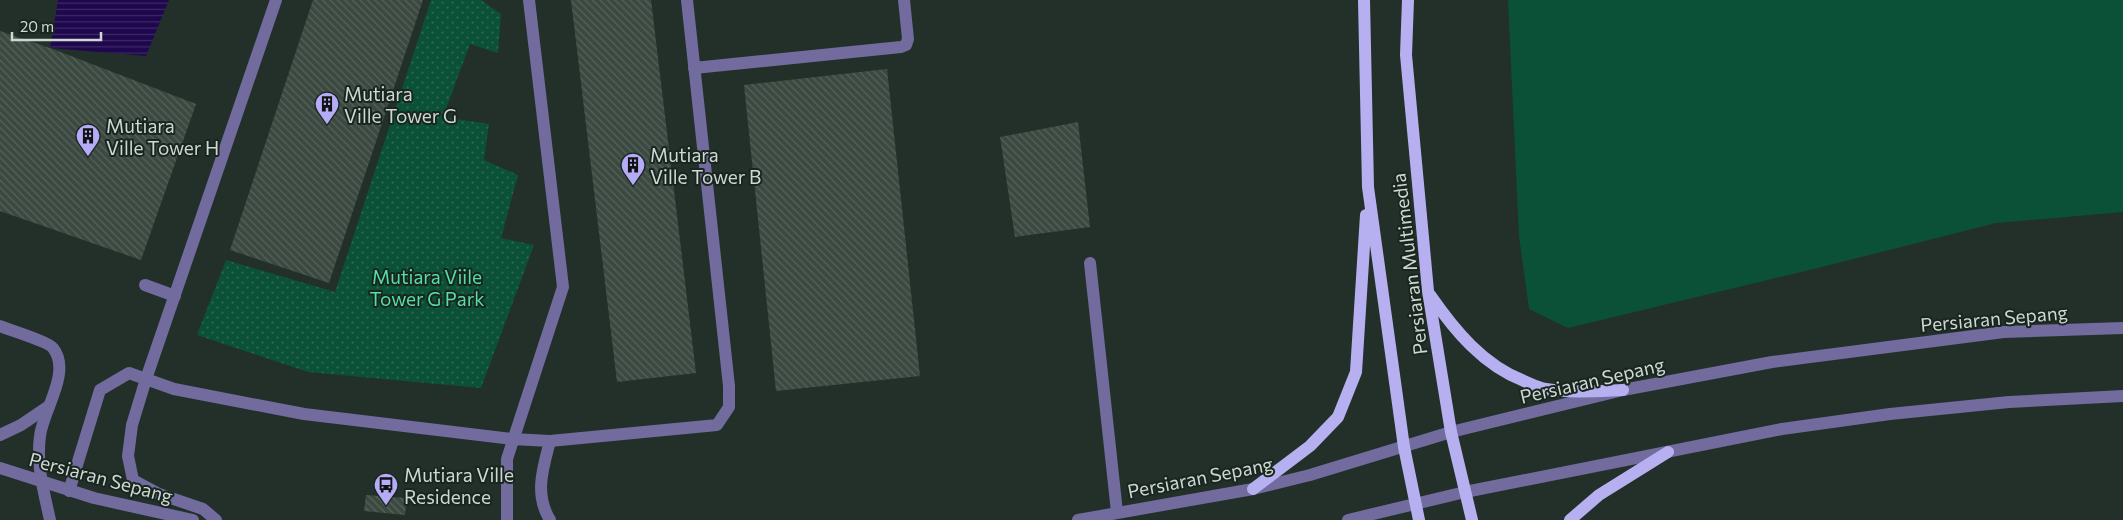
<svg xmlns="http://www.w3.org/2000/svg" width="2123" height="520" viewBox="0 0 2123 520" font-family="Commissioner,sans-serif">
	<defs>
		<pattern id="park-dots" width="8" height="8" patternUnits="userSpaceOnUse" patternTransform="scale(1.25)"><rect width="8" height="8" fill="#0b5137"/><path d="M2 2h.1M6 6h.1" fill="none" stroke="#2e6953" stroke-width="1.8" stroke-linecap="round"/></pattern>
		<pattern id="water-rules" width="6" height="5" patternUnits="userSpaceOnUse" patternTransform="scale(1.25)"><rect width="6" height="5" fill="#1f074e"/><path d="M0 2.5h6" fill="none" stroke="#3e2a67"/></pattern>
		<pattern id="building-back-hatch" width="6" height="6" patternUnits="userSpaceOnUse" patternTransform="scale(1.25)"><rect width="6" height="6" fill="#3b4941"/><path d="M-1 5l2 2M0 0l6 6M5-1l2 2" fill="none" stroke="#56625c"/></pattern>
	</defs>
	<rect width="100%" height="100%" fill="#223029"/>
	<polygon fill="#0b5137" points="1508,0 2123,0 2123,212 1996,223 1818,268 1568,328 1529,309 1519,236"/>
	<polygon fill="url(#park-dots)" points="431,0 481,0 501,14 498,53 470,44 443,117 489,124 484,160 518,175 501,238 534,245 481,388 308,372 197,335 226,260 335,292"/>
	<polygon fill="url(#water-rules)" points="58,0 169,0 146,56 50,48"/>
	<g fill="url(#building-back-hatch)">
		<polygon points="313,0 423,0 329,283 230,250"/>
		<polygon points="571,0 651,0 696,373 617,382"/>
		<polygon points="0,31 50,48 196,104 141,260 0,211"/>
		<polygon points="887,69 920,376 776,391 744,85"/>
		<polygon points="1078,122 1090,227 1015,237 1000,137"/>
		<polygon points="366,495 407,498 405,515 364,511"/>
	</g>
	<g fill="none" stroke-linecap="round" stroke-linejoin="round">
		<g stroke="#716b9e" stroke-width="12">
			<polyline points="694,68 901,47 906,45 908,39 904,0"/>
			<polyline points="1090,263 1117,512"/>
			<polyline points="145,285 175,296"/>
			<path d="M0 326C10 330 49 342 53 348 72 372 43 410 40 436 36 465 44 492 50 520"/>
			<polyline points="0,435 21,425 49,406"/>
			<path d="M550 441C543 468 534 494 550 520"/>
			<polyline points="0,468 94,498 193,520"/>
			<polyline points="69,491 100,390 129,373 174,389 304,414 512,439 550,441 717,425 729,407 729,386 687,0"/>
			<polyline points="216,520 203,509 159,494 133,480 128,456 132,425 146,379 276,0"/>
			<polyline points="507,520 507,459 563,287 529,0"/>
			<polyline points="1078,520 1253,489 1310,475 1451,432 1623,390 1772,362 2004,332 2123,328"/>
			<polyline points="1348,520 1465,492 1782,429 1890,414 2009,402 2123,396"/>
		</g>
		<g stroke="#b7b0f0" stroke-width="12">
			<polyline points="1364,0 1368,187 1404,447 1419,520"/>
			<polyline points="1408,0 1406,55 1428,291 1451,432 1472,520"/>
			<path d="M1430 295C1455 331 1483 365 1524 381 1531 384 1539 388 1546 389 1571 393 1597 391 1623 390"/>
			<polyline points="1253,489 1310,446 1338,417 1356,372 1366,215"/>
			<polyline points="1570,520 1599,495 1668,452"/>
		</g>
	</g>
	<defs>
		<symbol id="building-pin" viewBox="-11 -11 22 30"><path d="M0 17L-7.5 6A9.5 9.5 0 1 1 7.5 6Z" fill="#b5acf8" stroke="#19261f"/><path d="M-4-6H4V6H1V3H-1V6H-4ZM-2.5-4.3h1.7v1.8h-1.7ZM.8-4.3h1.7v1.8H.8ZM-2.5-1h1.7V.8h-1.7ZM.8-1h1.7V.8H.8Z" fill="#111"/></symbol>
		<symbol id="bus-pin" viewBox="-11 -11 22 30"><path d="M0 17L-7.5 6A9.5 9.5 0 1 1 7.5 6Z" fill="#b5acf8" stroke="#19261f"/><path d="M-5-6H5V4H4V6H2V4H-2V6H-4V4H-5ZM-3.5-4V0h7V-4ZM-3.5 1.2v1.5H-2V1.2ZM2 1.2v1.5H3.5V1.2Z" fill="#111"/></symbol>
	</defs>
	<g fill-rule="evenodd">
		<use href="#building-pin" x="313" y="90" width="28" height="38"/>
		<use href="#building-pin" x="74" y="122" width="28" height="38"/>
		<use href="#building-pin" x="619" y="151" width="28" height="38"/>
		<use href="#bus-pin" x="372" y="471" width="28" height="38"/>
	</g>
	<g text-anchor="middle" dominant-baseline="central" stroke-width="4" stroke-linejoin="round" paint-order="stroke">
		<g font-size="19" fill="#cfd7d2" stroke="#19261f" text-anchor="start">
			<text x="344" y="93">Mutiara<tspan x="344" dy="22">Ville Tower G</tspan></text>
			<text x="106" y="125">Mutiara<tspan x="106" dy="22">Ville Tower H</tspan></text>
			<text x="650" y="154">Mutiara<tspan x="650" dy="22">Ville Tower B</tspan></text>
			<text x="404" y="474">Mutiara Ville<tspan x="404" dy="22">Residence</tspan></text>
		</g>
		<g font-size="19" fill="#cfd7d2" stroke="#19261f">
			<text transform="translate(1409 264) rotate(-97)">Persiaran Multimedia</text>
			<text transform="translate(1994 318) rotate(-5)">Persiaran Sepang</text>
			<text transform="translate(1592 380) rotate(-13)">Persiaran Sepang</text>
			<text transform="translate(101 477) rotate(15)">Persiaran Sepang</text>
			<text transform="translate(1200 477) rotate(-11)">Persiaran Sepang</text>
		</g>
		<g font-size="19" fill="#54dea4" stroke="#19261f">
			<text x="427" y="276">Mutiara Viile<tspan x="427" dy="22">Tower G Park</tspan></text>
		</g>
	</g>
	<path d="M12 32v8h89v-8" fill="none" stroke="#cfd7d2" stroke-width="2.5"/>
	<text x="20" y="32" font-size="15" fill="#cfd7d2" stroke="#19261f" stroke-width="4" paint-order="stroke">20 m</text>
</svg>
